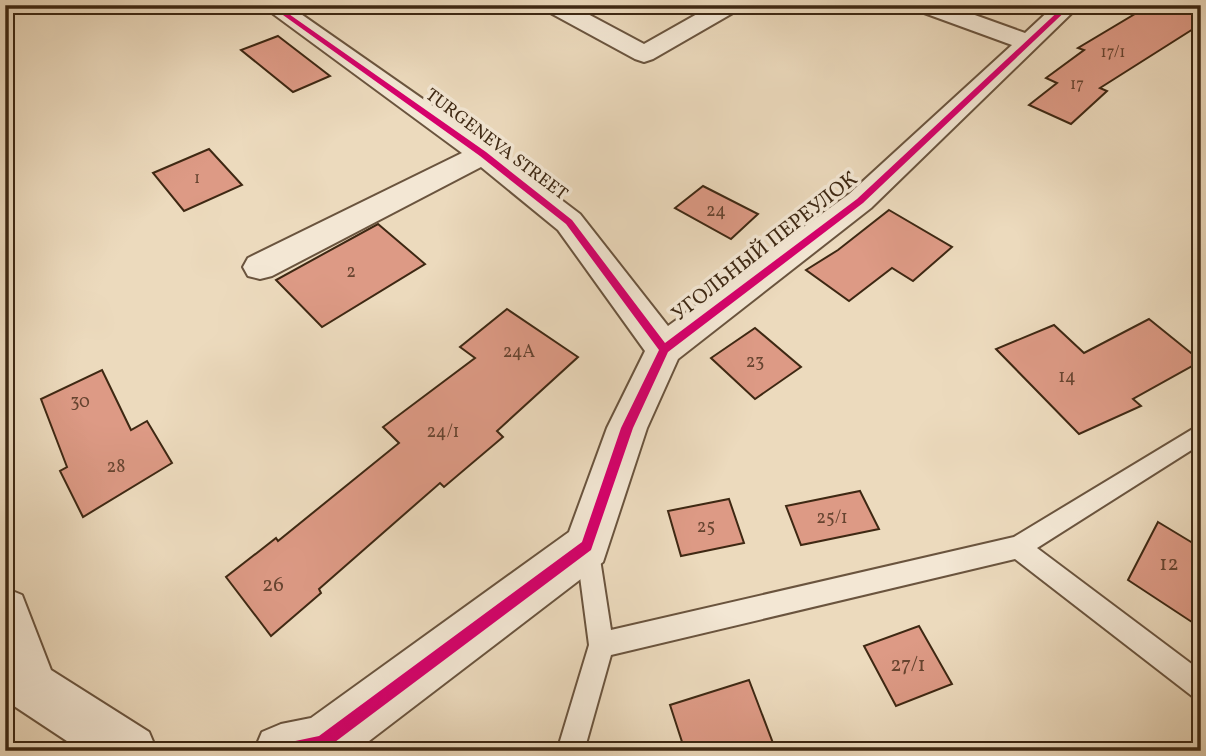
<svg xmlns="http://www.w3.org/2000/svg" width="1206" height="756" viewBox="0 0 1206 756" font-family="Vollkorn,serif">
	<rect width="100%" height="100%" fill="#ecdabd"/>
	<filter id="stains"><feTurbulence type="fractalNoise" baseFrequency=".00286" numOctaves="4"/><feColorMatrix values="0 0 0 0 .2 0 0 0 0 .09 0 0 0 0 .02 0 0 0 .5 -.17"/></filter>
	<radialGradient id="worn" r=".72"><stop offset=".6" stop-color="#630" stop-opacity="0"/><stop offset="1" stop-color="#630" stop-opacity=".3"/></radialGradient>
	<g fill="#dd9a85" stroke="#3e2813" stroke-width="2">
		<polygon points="1150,5 1201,5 1201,24 1100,88 1107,91 1071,124 1029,105 1057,83 1046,78 1084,50 1078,48"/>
		<polygon points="278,36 330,76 293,92 241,50"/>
		<polygon points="209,149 242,185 184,211 153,173"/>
		<polygon points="703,186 758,214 731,239 675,208"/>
		<polygon points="889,210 952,247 913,281 892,268 849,301 806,270 838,250"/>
		<polygon points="378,224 425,264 322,327 276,280"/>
		<polygon points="507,309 578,357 497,431 503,437 444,487 440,483 319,589 321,593 271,636 226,577 276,538 278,541 399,443 383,427 475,358 460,347"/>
		<polygon points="1149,319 1201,361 1133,399 1141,406 1079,434 996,349 1054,325 1084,353"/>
		<polygon points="755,328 801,367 755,399 711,358"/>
		<polygon points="102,370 131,430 147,421 172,463 83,517 60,471 67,467 41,399"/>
		<polygon points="860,491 879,529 801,545 786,506"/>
		<polygon points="729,499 744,543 681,556 668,511"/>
		<polygon points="1158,522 1201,548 1201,628 1128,580"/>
		<polygon points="919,626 952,684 896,706 864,646"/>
		<polygon points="749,680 776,751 685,751 670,705"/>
	</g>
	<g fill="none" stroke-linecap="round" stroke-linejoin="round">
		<defs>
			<polygon id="lane" points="1201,424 1201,444 1037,548 1201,671 1201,700 1192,696 1015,559 611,655 584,751 557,751 589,645 576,546 579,538 587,535 595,538 598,546 611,630 1014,537"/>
			<g id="street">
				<polygon points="261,5 288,5 493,148 580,214 668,326 849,194 1012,45 916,10 913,5 947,5 1025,33 1055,5 1080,5 871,208 678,359 647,428 603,562 356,751 254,751 262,732 281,724 311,718 569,532 607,428 645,351 558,230 481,167 272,276 260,279 248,276 243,267 248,258 462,153"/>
				<polygon points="542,5 571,5 644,44 713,5 741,5 738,10 653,59 644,62 635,59 545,10"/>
				<polygon points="5,588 22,595 51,670 149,732 157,751 82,751 14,706 5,685"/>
			</g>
		</defs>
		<use href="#lane" stroke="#6a543e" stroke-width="4"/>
		<use href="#street" stroke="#6a543e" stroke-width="4"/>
		<use href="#lane" fill="#f3e7d4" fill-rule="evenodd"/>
		<use href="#street" fill="#f3e7d4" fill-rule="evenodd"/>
		<defs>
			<polygon id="cycleway" points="269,5 276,5 486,152 572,220 665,343 857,199 1065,5 1072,5 863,203 668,352 633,428 591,550 327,748 320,751 274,751 276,746 281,744 319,736 582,542 621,428 659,350 566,224 480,156"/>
		</defs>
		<use href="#cycleway" stroke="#f3e7d4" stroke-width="5"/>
		<use href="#cycleway" fill="#d6006c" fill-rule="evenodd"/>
	</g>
	<g text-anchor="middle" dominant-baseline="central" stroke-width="7" stroke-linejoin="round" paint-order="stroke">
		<g font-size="16" fill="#664430">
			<text x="1113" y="53">17/1</text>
			<text x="1077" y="85">17</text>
			<text x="197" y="179">1</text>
		</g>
		<g font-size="18" fill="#3e2813" stroke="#f3e7d4">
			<text transform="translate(496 145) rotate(37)">TURGENEVA STREET</text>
		</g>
		<g font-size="18" fill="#664430">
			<text x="716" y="211">24</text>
			<text x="351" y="272">2</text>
			<text x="519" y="352">24А</text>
			<text x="755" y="362">23</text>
			<text x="1067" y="377">14</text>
			<text x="80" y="402">30</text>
			<text x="443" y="432">24/1</text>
			<text x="116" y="467">28</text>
			<text x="832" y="518">25/1</text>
			<text x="706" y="527">25</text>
		</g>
		<g font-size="21" fill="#3e2813" stroke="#f3e7d4">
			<text transform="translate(765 247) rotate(-38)">УГОЛЬНЫЙ ПЕРЕУЛОК</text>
		</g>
		<g font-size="21" fill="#664430">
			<text x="1169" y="564">12</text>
			<text x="273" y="585">26</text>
			<text x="908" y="665">27/1</text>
		</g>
	</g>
	<rect width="1206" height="756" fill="none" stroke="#ecdabd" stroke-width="28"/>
	<rect x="7" y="7" width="1192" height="742" fill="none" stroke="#3e2813" stroke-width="3.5"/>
	<rect x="14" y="14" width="1178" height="728" fill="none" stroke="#3e2813" stroke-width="2"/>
	<rect width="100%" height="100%" filter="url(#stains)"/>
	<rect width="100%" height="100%" fill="url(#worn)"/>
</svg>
